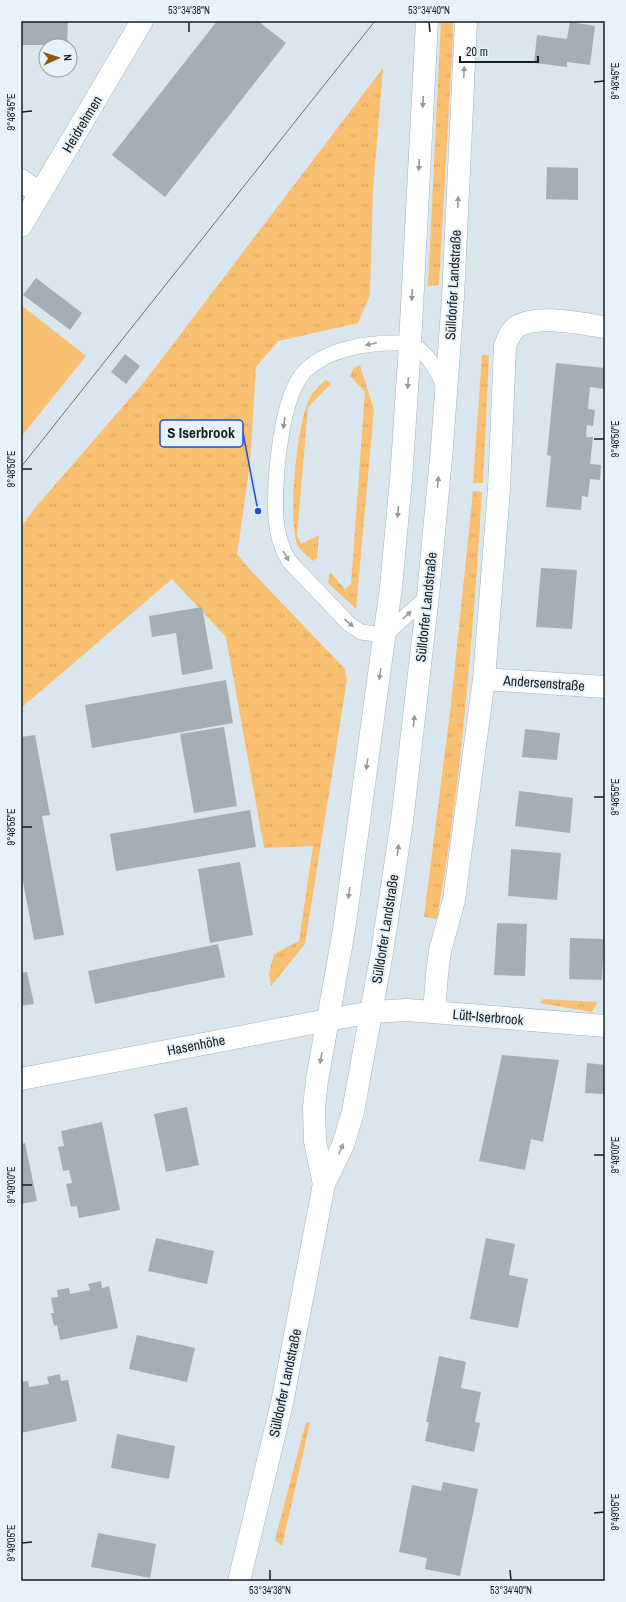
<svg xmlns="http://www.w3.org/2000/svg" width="626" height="1602" viewBox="0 0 626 1602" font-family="'Archivo Narrow',sans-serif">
	<defs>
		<pattern id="grass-tufts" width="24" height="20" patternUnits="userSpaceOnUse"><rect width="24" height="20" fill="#f9c071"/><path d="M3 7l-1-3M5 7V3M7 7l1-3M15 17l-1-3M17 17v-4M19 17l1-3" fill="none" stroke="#d5a562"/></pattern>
	</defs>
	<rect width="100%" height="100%" fill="#d9e6ee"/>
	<g fill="url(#grass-tufts)">
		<polygon points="441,21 453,21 453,36 439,285 428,286"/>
		<polygon points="383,68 373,190 370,295 358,323 278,341 256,367 250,465 237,554 253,573 345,669 347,680 305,944 271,986 269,974 274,954 299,941 313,846 264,848 226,637 172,579 21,708 21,527 35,508 145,381"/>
		<polygon points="482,355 489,355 483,483 473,483"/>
		<polygon points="360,365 374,410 356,609 328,583 330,572 345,589 351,584 365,392 350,376 353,369"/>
		<path d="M325 380 328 381 331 384 308 407 297 536 301 544 319 535 317 558 313 561C309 557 301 551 298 546 287 524 297 425 308 402 311 394 318 387 325 380Z"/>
		<path d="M473 491 482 492C473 634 462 779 437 919L424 917 451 704Z"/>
		<polygon points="543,999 598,1002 592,1012 540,1003"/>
		<polygon points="306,1422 310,1423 282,1546 275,1540"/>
	</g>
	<polygon fill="#f9c071" points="21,305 86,356 21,437"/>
	<g fill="#a3afb7">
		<polygon points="21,21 68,21 67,45 21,45"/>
		<polygon points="217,21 258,21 286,43 165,197 112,155"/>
		<polygon points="570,22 595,26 590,65 567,62 567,67 534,63 537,35 567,39"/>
		<polygon points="547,167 578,168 578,200 546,199"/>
		<polygon points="36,278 82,313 70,330 23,295"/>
		<polygon points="125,354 140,366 126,384 111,372"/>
		<polygon points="556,363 605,368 605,389 590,387 588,409 595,410 593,426 587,425 586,437 593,437 590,464 601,465 600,480 590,479 588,497 582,496 581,510 546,507 551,456 547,455"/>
		<polygon points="541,568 577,570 572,629 536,627"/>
		<polygon points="202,607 213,669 182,675 176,633 152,637 149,616"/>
		<polygon points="226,680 233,723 92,748 85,705"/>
		<polygon points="224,727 237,806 194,813 180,734"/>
		<polygon points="525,729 560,733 557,760 522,757"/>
		<polygon points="35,735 50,815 42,816 64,935 34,940 21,871 21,737"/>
		<polygon points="519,791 573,798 570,833 515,826"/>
		<polygon points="250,810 256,847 116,871 110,834"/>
		<polygon points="511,849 561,853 557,900 508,896"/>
		<polygon points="240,862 253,935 210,943 198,869"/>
		<polygon points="497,923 527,924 525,976 494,975"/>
		<polygon points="570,938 604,939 602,980 569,979"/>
		<polygon points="218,944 225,977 95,1004 88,971"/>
		<polygon points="27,972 34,1004 21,1006 21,973"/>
		<polygon points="502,1055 559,1060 543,1142 531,1139 525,1170 479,1161"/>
		<polygon points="587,1063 605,1065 605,1094 585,1093"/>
		<polygon points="187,1107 199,1165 166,1172 154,1114"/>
		<polygon points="102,1122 120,1210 79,1218 77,1206 71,1207 66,1184 72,1183 69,1170 63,1171 58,1147 64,1146 61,1131"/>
		<polygon points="25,1143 37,1201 21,1204 21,1144"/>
		<polygon points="156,1238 214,1251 207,1284 148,1271"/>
		<polygon points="486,1238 515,1244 509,1275 528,1279 518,1328 470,1319"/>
		<polygon points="101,1281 102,1288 109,1286 118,1328 60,1340 57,1325 54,1326 51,1313 54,1313 51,1298 58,1297 57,1290 69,1288 70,1294 90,1290 88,1284"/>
		<polygon points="137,1335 195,1348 187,1382 129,1369"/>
		<polygon points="439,1356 466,1362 461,1388 481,1392 475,1422 480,1423 474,1452 425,1441 429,1422 426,1422"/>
		<polygon points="60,1374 61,1381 68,1380 77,1421 21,1433 21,1382 28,1381 29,1387 49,1384 47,1377"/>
		<polygon points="117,1434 175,1446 169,1479 111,1468"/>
		<polygon points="443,1482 478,1489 460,1576 425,1569 427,1558 399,1552 412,1485 441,1491"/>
		<polygon points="98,1533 156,1544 150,1578 91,1567"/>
	</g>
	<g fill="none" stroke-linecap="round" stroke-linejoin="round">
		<defs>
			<path id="lane" d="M428 596 385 635 361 632 349 624 289 561C281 548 277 533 276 518 274 482 280 397 305 371 327 349 366 343 395 343 400 343 406 342 410 344 428 351 438 373 445 388"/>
			<g id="street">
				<polyline points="21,180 40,194"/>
				<polyline points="21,226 142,21"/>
				<polyline points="484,679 605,687"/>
				<polyline points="372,1012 407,1010 605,1026"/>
				<path d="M434 1012 437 974 440 951 454 900 484 679 499 489 505 346C508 338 511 330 518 326 539 314 582 324 605 327"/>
				<polyline points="21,1079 328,1020"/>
			</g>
			<polyline id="secondary" points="328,1020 372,1012"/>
			<g id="primary">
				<polyline points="324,1184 315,1141 314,1108 317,1080 344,930 391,587 401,480 410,344 427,21"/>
				<polyline points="239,1581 282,1403 324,1184 343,1145 353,1112 382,952 402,821 428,596 442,447 453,297 466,21"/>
			</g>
		</defs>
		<use href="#lane" stroke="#a7b3ba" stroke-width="16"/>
		<use href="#street" stroke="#a7b3ba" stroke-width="23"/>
		<use href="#secondary" stroke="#a7b3ba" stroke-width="23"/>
		<use href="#primary" stroke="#a7b3ba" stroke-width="23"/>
		<use href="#lane" stroke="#fff" stroke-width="15"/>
		<use href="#street" stroke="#fff" stroke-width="22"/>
		<use href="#secondary" stroke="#fff" stroke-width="22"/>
		<use href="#primary" stroke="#fff" stroke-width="22"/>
		<polyline stroke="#697176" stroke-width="1" points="21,467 375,21"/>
	</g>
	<defs><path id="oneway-solid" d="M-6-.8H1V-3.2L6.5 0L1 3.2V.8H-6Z"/></defs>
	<g fill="#98999b">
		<use href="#oneway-solid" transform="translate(464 72) rotate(-87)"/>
		<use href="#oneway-solid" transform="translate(423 102) rotate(93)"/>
		<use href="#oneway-solid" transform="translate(419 165) rotate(93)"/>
		<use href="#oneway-solid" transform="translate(458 202) rotate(-87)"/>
		<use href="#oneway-solid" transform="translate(412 295) rotate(94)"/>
		<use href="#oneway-solid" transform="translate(371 344) rotate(168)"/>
		<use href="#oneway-solid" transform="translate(408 383) rotate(94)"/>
		<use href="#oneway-solid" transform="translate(284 423) rotate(99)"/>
		<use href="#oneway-solid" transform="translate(438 482) rotate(-85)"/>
		<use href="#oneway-solid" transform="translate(398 512) rotate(95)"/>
		<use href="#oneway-solid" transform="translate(286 556) rotate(60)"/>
		<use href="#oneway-solid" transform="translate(407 615) rotate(-42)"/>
		<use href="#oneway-solid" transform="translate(349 623) rotate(40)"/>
		<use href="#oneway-solid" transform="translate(380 674) rotate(98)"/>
		<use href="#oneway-solid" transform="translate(414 721) rotate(-83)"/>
		<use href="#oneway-solid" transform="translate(367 764) rotate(98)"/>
		<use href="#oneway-solid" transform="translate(398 850) rotate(-82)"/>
		<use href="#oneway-solid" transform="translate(349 893) rotate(98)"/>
		<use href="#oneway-solid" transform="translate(321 1058) rotate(100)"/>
		<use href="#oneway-solid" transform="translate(341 1149) rotate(-66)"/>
	</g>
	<path fill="none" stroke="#191d20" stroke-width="1.5" d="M189 22V32M429 22 430 32M594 82 604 81M22 112 32 111M594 439H604M22 469H32M594 797H604M22 827H32M594 1155H604M22 1185H32M594 1513 604 1512M22 1543 32 1542M270 1570V1580M510 1570 511 1580"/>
	<g text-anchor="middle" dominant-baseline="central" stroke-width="4" stroke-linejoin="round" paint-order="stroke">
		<g font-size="14" fill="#191d20" stroke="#e7f3fb">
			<text transform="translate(82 124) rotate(-59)">Heidrehmen</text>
			<text transform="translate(453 285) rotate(-87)">Sülldorfer Landstraße</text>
			<text transform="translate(426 607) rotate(-84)">Sülldorfer Landstraße</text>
			<text transform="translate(544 683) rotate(4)">Andersenstraße</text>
			<text transform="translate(385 929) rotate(-81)">Sülldorfer Landstraße</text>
			<text transform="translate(488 1017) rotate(5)">Lütt-Iserbrook</text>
			<text transform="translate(196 1045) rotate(-11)">Hasenhöhe</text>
			<text transform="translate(285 1383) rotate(-78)">Sülldorfer Landstraße</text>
		</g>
	</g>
	<path fill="none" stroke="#1d4ed8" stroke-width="1.5" d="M258 511L243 433"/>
	<circle fill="#1d4ed8" stroke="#e7f3fb" stroke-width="1.5" cx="258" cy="511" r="4"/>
	<rect fill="#e7f3fb" stroke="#1d4ed8" stroke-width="1.5" x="160" y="420" width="83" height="27" rx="4"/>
	<g font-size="15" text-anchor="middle" font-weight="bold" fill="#191d20">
		<text x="201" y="438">S Iserbrook</text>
	</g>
	<rect width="626" height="1602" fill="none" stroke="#e7f3fb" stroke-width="44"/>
	<g transform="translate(58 58) rotate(87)"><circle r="19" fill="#e7f3fb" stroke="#959da3"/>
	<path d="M0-3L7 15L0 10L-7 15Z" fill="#8e5e07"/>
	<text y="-6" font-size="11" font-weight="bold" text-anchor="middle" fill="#191d20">N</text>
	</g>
	<path d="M460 56v6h78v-6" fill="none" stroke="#191d20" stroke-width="2"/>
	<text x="466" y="56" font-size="12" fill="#191d20" stroke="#e7f3fb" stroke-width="3" paint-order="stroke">20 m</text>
	<rect x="22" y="22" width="582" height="1558" fill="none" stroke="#191d20" stroke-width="1.5"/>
	<g font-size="10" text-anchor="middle" fill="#191d20">
		<text x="189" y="14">53°34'38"N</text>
		<text x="429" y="14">53°34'40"N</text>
		<text transform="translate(615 81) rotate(-90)" y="4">9°48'45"E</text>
		<text transform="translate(11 112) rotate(-90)" y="4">9°48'45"E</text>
		<text transform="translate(615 439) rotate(-90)" y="4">9°48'50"E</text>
		<text transform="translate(11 469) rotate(-90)" y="4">9°48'50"E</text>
		<text transform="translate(615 797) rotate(-90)" y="4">9°48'55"E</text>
		<text transform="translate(11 827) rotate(-90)" y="4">9°48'55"E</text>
		<text transform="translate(615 1155) rotate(-90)" y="4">9°49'00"E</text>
		<text transform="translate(11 1185) rotate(-90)" y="4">9°49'00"E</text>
		<text transform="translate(615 1512) rotate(-90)" y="4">9°49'05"E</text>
		<text transform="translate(11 1543) rotate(-90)" y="4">9°49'05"E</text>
		<text x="270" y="1594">53°34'38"N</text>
		<text x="511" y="1594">53°34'40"N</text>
	</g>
</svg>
